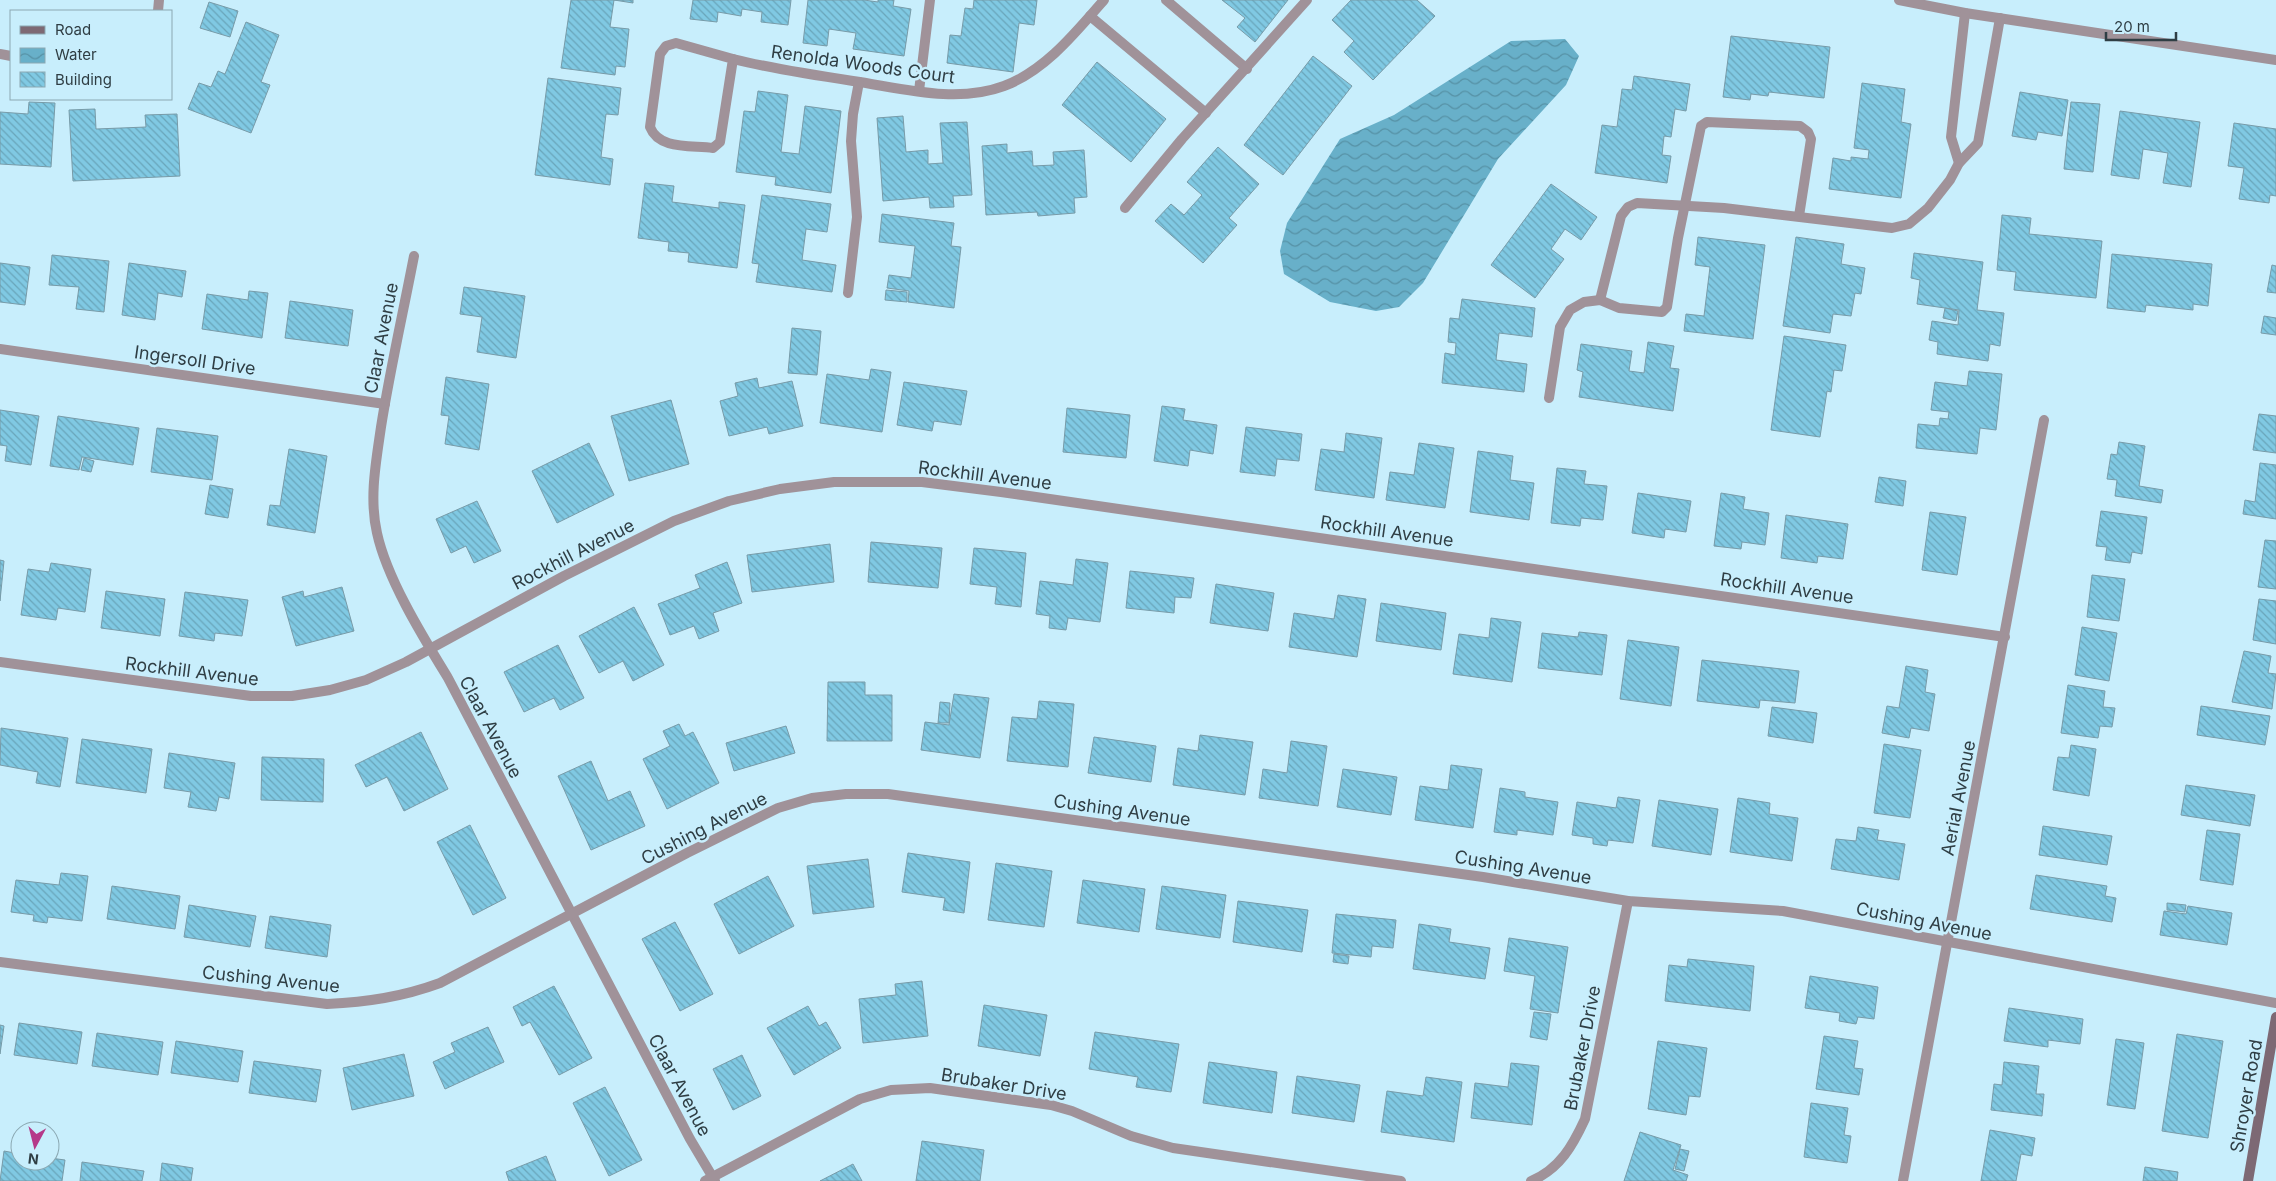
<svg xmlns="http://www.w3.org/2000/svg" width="2276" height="1181" viewBox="0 0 2276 1181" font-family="Inter,sans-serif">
	<defs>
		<pattern id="water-waves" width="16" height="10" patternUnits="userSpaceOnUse" patternTransform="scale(1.25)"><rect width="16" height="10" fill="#68b0c9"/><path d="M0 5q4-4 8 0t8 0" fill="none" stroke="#5691a5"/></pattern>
		<pattern id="building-back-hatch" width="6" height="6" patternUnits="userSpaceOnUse" patternTransform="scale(1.25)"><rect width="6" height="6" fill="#80c9e3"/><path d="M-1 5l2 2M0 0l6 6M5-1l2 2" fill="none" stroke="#69a5ba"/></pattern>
	</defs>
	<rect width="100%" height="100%" fill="#c8eefc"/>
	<polygon fill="url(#water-waves)" points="1565,39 1579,56 1566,85 1498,159 1423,283 1399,307 1376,311 1330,302 1284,274 1280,251 1287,223 1340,139 1394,115 1511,41"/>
	<g fill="url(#building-back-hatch)" stroke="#789ba8">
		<polygon points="571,0 633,0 633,3 614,0 610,27 629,29 625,67 616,66 615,75 561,68"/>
		<polygon points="693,0 791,0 788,25 761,22 762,12 742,9 741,16 718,12 717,22 690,19"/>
		<polygon points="808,0 864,0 878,2 878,0 894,0 893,6 911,9 904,56 853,49 856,33 829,29 827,46 803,43"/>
		<polygon points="974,0 1037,0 1034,25 1019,23 1013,72 947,63 950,35 961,36 965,8 973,9"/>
		<polygon points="1222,0 1288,0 1255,42 1237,27 1245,18"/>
		<polygon points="1351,0 1417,0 1435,16 1373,80 1344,52 1354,41 1332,20"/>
		<polygon points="209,2 238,11 230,37 200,28"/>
		<polygon points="246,22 279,35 261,82 270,85 251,133 188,109 199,83 211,87 218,71 225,74"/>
		<polygon points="1731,36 1830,47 1824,98 1769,92 1768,96 1751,94 1750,100 1723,97"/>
		<polygon points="1313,56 1352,86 1283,175 1244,145"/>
		<polygon points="1097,62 1166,119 1131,162 1062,105"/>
		<polygon points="1634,76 1690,84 1686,111 1675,109 1671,137 1664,136 1662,155 1671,156 1667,183 1595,173 1602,125 1617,127 1622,89 1632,90"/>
		<polygon points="548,78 621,88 618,115 606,114 601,157 613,159 610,185 535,175"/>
		<polygon points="1862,83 1905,89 1901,122 1911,124 1901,198 1829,189 1833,158 1851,161 1851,157 1868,159 1869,150 1854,148"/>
		<polygon points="758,91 788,95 781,152 799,154 805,106 841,111 831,193 775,185 776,177 736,172 744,111 755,112"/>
		<polygon points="2020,92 2068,100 2062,136 2038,132 2036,140 2012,136"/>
		<polygon points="29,102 55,103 51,167 0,164 0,112 28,114"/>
		<polygon points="2071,102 2100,104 2093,172 2064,169"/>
		<polygon points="95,109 96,129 146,127 145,115 177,114 180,176 73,181 69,110"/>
		<polygon points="2120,111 2200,122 2191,187 2163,183 2168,153 2143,149 2139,179 2111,175"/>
		<polygon points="903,116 906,152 928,150 928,164 943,163 940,123 967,122 972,195 953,196 954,207 930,208 929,197 883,201 877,118"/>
		<polygon points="2234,123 2276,129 2276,196 2270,195 2269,203 2239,199 2244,168 2228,166"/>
		<polygon points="1007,144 1007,153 1032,151 1033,166 1054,165 1053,152 1084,150 1087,197 1074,198 1075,213 1038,216 1037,212 986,215 982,146"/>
		<polygon points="1218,147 1259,184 1229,218 1237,225 1203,263 1155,221 1171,204 1184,215 1202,195 1187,182"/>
		<polygon points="645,183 674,186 672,202 719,208 719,202 745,205 737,268 688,262 689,253 668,251 669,242 638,238"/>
		<polygon points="1551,184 1597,217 1581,240 1565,229 1551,249 1564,259 1535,298 1491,265"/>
		<polygon points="762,195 831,204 827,232 806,229 802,260 836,265 832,292 756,282 759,264 752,263"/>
		<polygon points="882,214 954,223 951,246 961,247 954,308 908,302 909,291 887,288 889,275 911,278 915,246 879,242"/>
		<polygon points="2002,215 2031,218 2029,234 2102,241 2096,298 2014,290 2016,272 1997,270"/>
		<polygon points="1698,237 1765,245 1753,339 1684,331 1686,314 1704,316 1710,267 1695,265"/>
		<polygon points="1796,237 1844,244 1841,264 1865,268 1861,294 1855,293 1851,316 1833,314 1830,333 1783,326"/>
		<polygon points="1914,253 1983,262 1977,310 2004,313 2000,346 1990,344 1988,361 1937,354 1938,342 1929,340 1932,321 1958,325 1959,310 1917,304 1920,280 1911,278"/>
		<polygon points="2112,254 2212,264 2208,306 2193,304 2193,310 2146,305 2145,312 2107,308"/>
		<polygon points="52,255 109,261 104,312 76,309 79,287 49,285"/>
		<polygon points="0,263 30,267 25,305 0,302"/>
		<polygon points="129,263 186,271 182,297 158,293 155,320 122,315"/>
		<polygon points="2272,265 2276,266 2276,293 2267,292"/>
		<polygon points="464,287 525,296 516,358 477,352 482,317 460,314"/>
		<polygon points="886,290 907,292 907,302 885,300"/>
		<polygon points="249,291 268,293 262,338 202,329 207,294 248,300"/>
		<polygon points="1462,299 1535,308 1532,337 1499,333 1496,360 1527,364 1524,392 1442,383 1445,353 1455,355 1456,343 1448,342 1450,318 1459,319"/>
		<polygon points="290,301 353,310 348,346 285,338"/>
		<polygon points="1945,308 1958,311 1956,321 1943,318"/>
		<polygon points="2264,316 2276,318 2276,335 2261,333"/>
		<polygon points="792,328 821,331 817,375 788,373"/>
		<polygon points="1784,336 1846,345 1842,371 1834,370 1831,392 1827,391 1820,437 1771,430"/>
		<polygon points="1648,342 1674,346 1670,368 1679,369 1673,411 1579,397 1583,372 1577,370 1581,344 1632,351 1629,371 1644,373"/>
		<polygon points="871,369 891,372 882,432 820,423 827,374 869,380"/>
		<polygon points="1969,371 2002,374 1996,430 1980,428 1977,454 1916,448 1918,424 1939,426 1940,418 1948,419 1949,412 1931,410 1935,382 1967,386"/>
		<polygon points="446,377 489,384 479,450 445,444 449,416 441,415"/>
		<polygon points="757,378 759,388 792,381 803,426 769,434 767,427 729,436 720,401 738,396 735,383"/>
		<polygon points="904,382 967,391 961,425 934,421 932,431 897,425"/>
		<polygon points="671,400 689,464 629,481 611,416"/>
		<polygon points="1162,406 1185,409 1183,420 1217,425 1213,454 1190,450 1188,466 1154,461"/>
		<polygon points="1067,408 1130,415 1126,458 1063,452"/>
		<polygon points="0,410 39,416 31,465 5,461 7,446 0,445"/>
		<polygon points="2259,414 2276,416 2276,453 2253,450"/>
		<polygon points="58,416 139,428 133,465 82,457 79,470 50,466"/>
		<polygon points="1246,427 1302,434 1299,461 1277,459 1275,476 1240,472"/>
		<polygon points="157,428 218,436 212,480 151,472"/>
		<polygon points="1346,433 1382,438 1374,498 1315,490 1321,449 1344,452"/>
		<polygon points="2119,442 2145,446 2139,486 2163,490 2161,503 2115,496 2117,480 2107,479 2111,454 2117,455"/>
		<polygon points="589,443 614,495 557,523 532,471"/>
		<polygon points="1419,443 1454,448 1445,508 1386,500 1390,472 1414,475"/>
		<polygon points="289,449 327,456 315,533 267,525 270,505 280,506"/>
		<polygon points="1478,451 1513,456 1510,480 1534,483 1529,520 1470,512"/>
		<polygon points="84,458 94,461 91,472 81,470"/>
		<polygon points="2260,463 2276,465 2276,519 2243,514 2245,500 2255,502"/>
		<polygon points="1557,468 1586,471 1584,484 1607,486 1603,520 1581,518 1580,526 1551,523"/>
		<polygon points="1879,477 1906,481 1903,506 1875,502"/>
		<polygon points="210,485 233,489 228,518 205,514"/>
		<polygon points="1638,493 1691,501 1686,532 1665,529 1664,538 1632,533"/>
		<polygon points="1721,493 1745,497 1743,509 1769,513 1765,545 1742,542 1741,549 1714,546"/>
		<polygon points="477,501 501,551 474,563 466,546 451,553 436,519"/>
		<polygon points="2101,511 2147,517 2142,554 2132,552 2130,563 2105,560 2107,547 2096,546"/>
		<polygon points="1930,512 1966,517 1957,575 1922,570"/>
		<polygon points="1786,515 1848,524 1843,559 1818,556 1817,563 1781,558"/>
		<polygon points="2265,540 2276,541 2276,589 2258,587"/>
		<polygon points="871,542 942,548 938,588 868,582"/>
		<polygon points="830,544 834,582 752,592 747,555"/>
		<polygon points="974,548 1026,553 1021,607 995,604 997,587 970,584"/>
		<polygon points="1076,559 1108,563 1100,622 1068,618 1066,630 1049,628 1050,616 1036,614 1040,581 1073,585"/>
		<polygon points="0,560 4,561 0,601"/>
		<polygon points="727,562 742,603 713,613 719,631 699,639 694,626 670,635 658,604 700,588 695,575"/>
		<polygon points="51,563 91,569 85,612 58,608 56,620 21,615 28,569 49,572"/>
		<polygon points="1130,571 1194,578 1191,598 1175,597 1174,613 1126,608"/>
		<polygon points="2092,575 2125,579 2119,621 2087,617"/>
		<polygon points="1216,584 1274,593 1268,631 1210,623"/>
		<polygon points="342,587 354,631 296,646 282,597 303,591 304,597"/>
		<polygon points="106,591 165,599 160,636 101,628"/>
		<polygon points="185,592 248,600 242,636 215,633 214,641 179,636"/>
		<polygon points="1338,595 1366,599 1357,657 1289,647 1294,613 1334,619"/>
		<polygon points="2259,599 2276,601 2276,644 2253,640"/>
		<polygon points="1381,603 1446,613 1441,650 1376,641"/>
		<polygon points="634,607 664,665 633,681 623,661 599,673 579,636"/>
		<polygon points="1491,618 1521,622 1512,682 1453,674 1459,634 1489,638"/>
		<polygon points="2082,627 2117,633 2109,681 2075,675"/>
		<polygon points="1579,632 1607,635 1602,675 1538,668 1542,633 1578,637"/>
		<polygon points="1628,640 1679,647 1671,706 1620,699"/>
		<polygon points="558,645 584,698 560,710 554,698 524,712 504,672"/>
		<polygon points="2244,651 2271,656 2268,673 2276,674 2272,709 2232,702"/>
		<polygon points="1702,660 1799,671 1795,703 1760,700 1759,708 1697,701"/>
		<polygon points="1906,666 1928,670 1925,692 1935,694 1929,731 1911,728 1909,738 1882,733 1887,706 1899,708"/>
		<polygon points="828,682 865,682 865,695 892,695 892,741 827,741"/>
		<polygon points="2068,685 2105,691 2103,707 2115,708 2112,727 2100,726 2098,738 2061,733"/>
		<polygon points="954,694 989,698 980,758 921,750 925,722 949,725"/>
		<polygon points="1039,701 1074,704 1068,767 1007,761 1012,717 1037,719"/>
		<polygon points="940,702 950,703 949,723 938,723"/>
		<polygon points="2201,706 2270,716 2265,745 2197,735"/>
		<polygon points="1772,707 1817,713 1813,743 1768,736"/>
		<polygon points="679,724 685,736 693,732 719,783 667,809 643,759 670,746 663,731"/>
		<polygon points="786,726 795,753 734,771 726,743"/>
		<polygon points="1,728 68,738 60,787 36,783 38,772 0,765"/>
		<polygon points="421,732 448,789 404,811 387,777 366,787 355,765"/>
		<polygon points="1200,735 1253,742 1245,795 1173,785 1178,748 1198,751"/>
		<polygon points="1094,737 1156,746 1151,782 1088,773"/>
		<polygon points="82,739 152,749 146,793 76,783"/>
		<polygon points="1291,741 1327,746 1318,806 1259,798 1263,769 1287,773"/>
		<polygon points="1884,744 1921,750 1910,818 1874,813"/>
		<polygon points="2071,745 2096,749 2089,796 2053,790 2058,757 2069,758"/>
		<polygon points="169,753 235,763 229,799 219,797 216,811 188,807 191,792 164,788"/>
		<polygon points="262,757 324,759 323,802 261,800"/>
		<polygon points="591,761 608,801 630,791 645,826 591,850 558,776"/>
		<polygon points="1451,765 1482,769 1473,828 1415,820 1420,786 1448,790"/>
		<polygon points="1343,769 1397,777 1391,815 1337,807"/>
		<polygon points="2186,785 2255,795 2250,826 2181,815"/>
		<polygon points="1500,788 1525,792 1525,797 1558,802 1553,835 1517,830 1517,835 1494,832"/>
		<polygon points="1618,797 1640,800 1633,843 1608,840 1607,846 1593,844 1593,838 1572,835 1577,802 1616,808"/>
		<polygon points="1738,798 1770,803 1769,814 1798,818 1792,861 1730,852"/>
		<polygon points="1659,800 1718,809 1711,855 1652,846"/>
		<polygon points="470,825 506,898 473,915 437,842"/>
		<polygon points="2043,826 2112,836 2107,865 2039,855"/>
		<polygon points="1858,827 1879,830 1877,840 1905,844 1899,880 1831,869 1836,839 1856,841"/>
		<polygon points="2207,830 2240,834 2233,885 2200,880"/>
		<polygon points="908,853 970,862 964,913 943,910 945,898 902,892"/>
		<polygon points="868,859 874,907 813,914 807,866"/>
		<polygon points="996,863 1052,871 1044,927 988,920"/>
		<polygon points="61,873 88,876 82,921 48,917 47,923 33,921 34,915 11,912 16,880 59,885"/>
		<polygon points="2036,875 2107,886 2105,896 2116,898 2112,922 2030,909"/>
		<polygon points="768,876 794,926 739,954 714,904"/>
		<polygon points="1083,880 1145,889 1139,932 1077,923"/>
		<polygon points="112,886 180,896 175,929 107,919"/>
		<polygon points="1162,886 1226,895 1220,938 1156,929"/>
		<polygon points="1238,901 1308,910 1302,952 1233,942"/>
		<polygon points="2167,903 2186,905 2185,912 2167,910"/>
		<polygon points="189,905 256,916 250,947 184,937"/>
		<polygon points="2188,906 2232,913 2227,945 2160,935 2164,911 2186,914"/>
		<polygon points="1336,914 1396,920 1393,948 1372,946 1371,957 1332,953"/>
		<polygon points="270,916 331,925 327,957 265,948"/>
		<polygon points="675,922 713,994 680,1011 642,939"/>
		<polygon points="1419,924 1451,929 1449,942 1490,948 1485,979 1413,969"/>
		<polygon points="1509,938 1568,947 1558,1013 1530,1009 1535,976 1504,971"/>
		<polygon points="1334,954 1349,956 1348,964 1333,962"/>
		<polygon points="1688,959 1754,966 1750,1011 1665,1001 1669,965 1687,967"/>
		<polygon points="1810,976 1878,987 1874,1019 1858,1017 1856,1024 1839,1021 1840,1013 1805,1008"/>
		<polygon points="922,981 928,1036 863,1043 859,999 896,995 895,984"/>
		<polygon points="554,986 592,1058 559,1075 530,1022 522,1026 513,1007"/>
		<polygon points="984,1005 1047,1015 1040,1056 978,1046"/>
		<polygon points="808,1006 819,1026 826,1022 841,1048 794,1075 767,1028"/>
		<polygon points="2009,1008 2083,1019 2080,1044 2048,1040 2048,1047 2004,1041"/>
		<polygon points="1534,1012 1551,1014 1547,1040 1530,1037"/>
		<polygon points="19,1023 82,1032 77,1064 14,1055"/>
		<polygon points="0,1025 4,1026 0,1054"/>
		<polygon points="488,1027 504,1062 445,1089 433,1062 455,1052 451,1043"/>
		<polygon points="1095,1032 1179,1044 1171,1092 1136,1087 1138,1077 1089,1069"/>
		<polygon points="97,1033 163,1042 158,1075 92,1066"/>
		<polygon points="2177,1034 2223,1041 2208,1138 2162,1131"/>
		<polygon points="1824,1036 1858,1041 1854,1068 1863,1069 1859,1095 1816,1089"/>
		<polygon points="2116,1039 2144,1043 2135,1109 2107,1105"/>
		<polygon points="176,1041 243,1051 238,1082 171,1073"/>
		<polygon points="1658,1041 1707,1048 1700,1097 1689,1096 1686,1115 1648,1109"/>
		<polygon points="404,1054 414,1096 352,1110 343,1068"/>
		<polygon points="742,1055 761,1096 733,1110 713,1069"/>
		<polygon points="254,1061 321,1070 316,1102 249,1093"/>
		<polygon points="1209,1062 1277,1072 1272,1113 1203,1103"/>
		<polygon points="2004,1062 2039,1066 2036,1094 2044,1094 2042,1116 1991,1110 1994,1084 2002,1085"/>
		<polygon points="1511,1063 1539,1066 1532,1125 1471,1118 1475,1083 1508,1087"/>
		<polygon points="1297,1076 1360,1085 1354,1122 1292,1113"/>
		<polygon points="1426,1077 1462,1082 1454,1142 1381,1132 1387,1091 1423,1096"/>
		<polygon points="605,1087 642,1160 609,1176 573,1103"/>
		<polygon points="1811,1103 1848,1108 1844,1135 1851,1136 1847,1163 1804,1157"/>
		<polygon points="1990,1130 2035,1138 2032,1156 2021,1154 2016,1181 1981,1181"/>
		<polygon points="1640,1132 1681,1145 1673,1170 1688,1175 1686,1181 1624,1181"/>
		<polygon points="922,1141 984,1150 980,1181 916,1181"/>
		<polygon points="1680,1149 1689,1151 1684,1171 1675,1169"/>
		<polygon points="4,1151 20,1154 20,1161 50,1161 50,1158 65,1160 62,1181 0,1181"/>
		<polygon points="546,1156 556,1181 509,1181 506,1172"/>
		<polygon points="82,1162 144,1171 142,1181 80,1181"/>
		<polygon points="162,1163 193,1168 191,1181 160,1181"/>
		<polygon points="853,1164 862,1181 820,1181"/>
		<polygon points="2145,1167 2178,1172 2177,1181 2143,1181"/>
	</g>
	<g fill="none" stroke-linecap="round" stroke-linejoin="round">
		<g stroke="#a09299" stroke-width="10">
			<polyline points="1166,0 1247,69"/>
			<polyline points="1899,0 1965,13 2276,60"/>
			<polyline points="158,11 159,0"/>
			<polyline points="1090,16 1206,113"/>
			<path d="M676 43 733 59 720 142 713 148C691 145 659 150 650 127L660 54 666 46Z"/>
			<polyline points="0,54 11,56"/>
			<path d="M733 59C773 69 813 75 853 81 901 88 956 104 1004 86 1045 71 1076 32 1104 0"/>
			<polyline points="919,91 930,0"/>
			<polyline points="1959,163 1951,137 1965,13"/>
			<polyline points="1125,208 1182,139 1307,0"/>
			<path d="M414 256C403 313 390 370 381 427 376 462 369 498 377 533 387 579 423 637 448 678L690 1139 715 1181"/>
			<polyline points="848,293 857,217 851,141 853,114 859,82"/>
			<polyline points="1600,300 1621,216 1628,207 1637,203 1724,208 1892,228 1909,224 1928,208 1950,180 1959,163 1978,143 2000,18"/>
			<polyline points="0,349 385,404"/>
			<polyline points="1549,398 1560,327 1570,310 1584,302 1600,300 1619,308 1662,312 1667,307 1678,238 1701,126 1707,122 1800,126 1808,132 1811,139 1799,216"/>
			<polyline points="0,662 251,696 292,696 330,690 366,680 406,662 564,576 674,521 729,501 780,489 834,482 922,482 1001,492 2005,637"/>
			<path d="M0 962 327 1004C367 1002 402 997 440 983L687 853 778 808 812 798 846 794H888L1483 877 1628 901 1783 911 2276 1003"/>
			<polyline points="705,1181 860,1099 891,1090 930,1088 1051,1105 1072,1111 1131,1136 1173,1148 1401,1181"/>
			<path d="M1531 1181C1560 1169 1573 1145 1585 1119L1628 901"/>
			<polyline points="1903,1181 2044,420"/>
		</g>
		<polyline stroke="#7d6974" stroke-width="10" points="2248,1181 2276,1017"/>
	</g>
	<g text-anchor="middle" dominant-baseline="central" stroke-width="5" stroke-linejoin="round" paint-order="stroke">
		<g font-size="18" fill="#2f3e44" stroke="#c8eefc">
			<text transform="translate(863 64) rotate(8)">Renolda Woods Court</text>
			<text transform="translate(381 338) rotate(-79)">Claar Avenue</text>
			<text transform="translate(195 360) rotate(8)">Ingersoll Drive</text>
			<text transform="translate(985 475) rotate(7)">Rockhill Avenue</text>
			<text transform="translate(1387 531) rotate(8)">Rockhill Avenue</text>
			<text transform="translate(573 554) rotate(-27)">Rockhill Avenue</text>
			<text transform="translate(1787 588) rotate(8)">Rockhill Avenue</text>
			<text transform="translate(192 671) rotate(7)">Rockhill Avenue</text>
			<text transform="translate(491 727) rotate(62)">Claar Avenue</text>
			<text transform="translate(1958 798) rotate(-79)">Aerial Avenue</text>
			<text transform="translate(1122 810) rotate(8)">Cushing Avenue</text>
			<text transform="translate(704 828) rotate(-27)">Cushing Avenue</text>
			<text transform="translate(1523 867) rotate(9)">Cushing Avenue</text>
			<text transform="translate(1924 921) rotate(11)">Cushing Avenue</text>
			<text transform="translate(271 979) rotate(6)">Cushing Avenue</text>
			<text transform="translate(1582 1048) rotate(-79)">Brubaker Drive</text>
			<text transform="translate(1004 1084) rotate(9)">Brubaker Drive</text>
			<text transform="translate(680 1085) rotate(62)">Claar Avenue</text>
			<text transform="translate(2246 1096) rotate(-80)">Shroyer Road</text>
		</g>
	</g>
	<rect x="10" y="10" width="162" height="90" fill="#c8eefc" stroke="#8ba8b2"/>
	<rect x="20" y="26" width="25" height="8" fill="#7d6974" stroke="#8ba8b2"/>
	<text x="55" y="35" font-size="15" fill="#2f3e44">Road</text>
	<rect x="20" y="48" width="25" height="15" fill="url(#water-waves)" stroke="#8ba8b2"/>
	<text x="55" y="60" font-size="15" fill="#2f3e44">Water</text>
	<rect x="20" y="72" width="25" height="15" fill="url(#building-back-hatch)" stroke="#8ba8b2"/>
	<text x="55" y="85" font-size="15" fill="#2f3e44">Building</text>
	<g transform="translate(35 1146) rotate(187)"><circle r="24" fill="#c8eefc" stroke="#8ba8b2"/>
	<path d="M0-4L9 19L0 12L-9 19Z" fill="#b53989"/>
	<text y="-8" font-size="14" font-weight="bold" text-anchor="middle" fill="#2f3e44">N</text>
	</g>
	<path d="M2106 32v8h70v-8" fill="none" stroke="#2f3e44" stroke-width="2.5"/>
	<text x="2114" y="32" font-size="15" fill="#2f3e44" stroke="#c8eefc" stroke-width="4" paint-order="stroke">20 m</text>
</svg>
